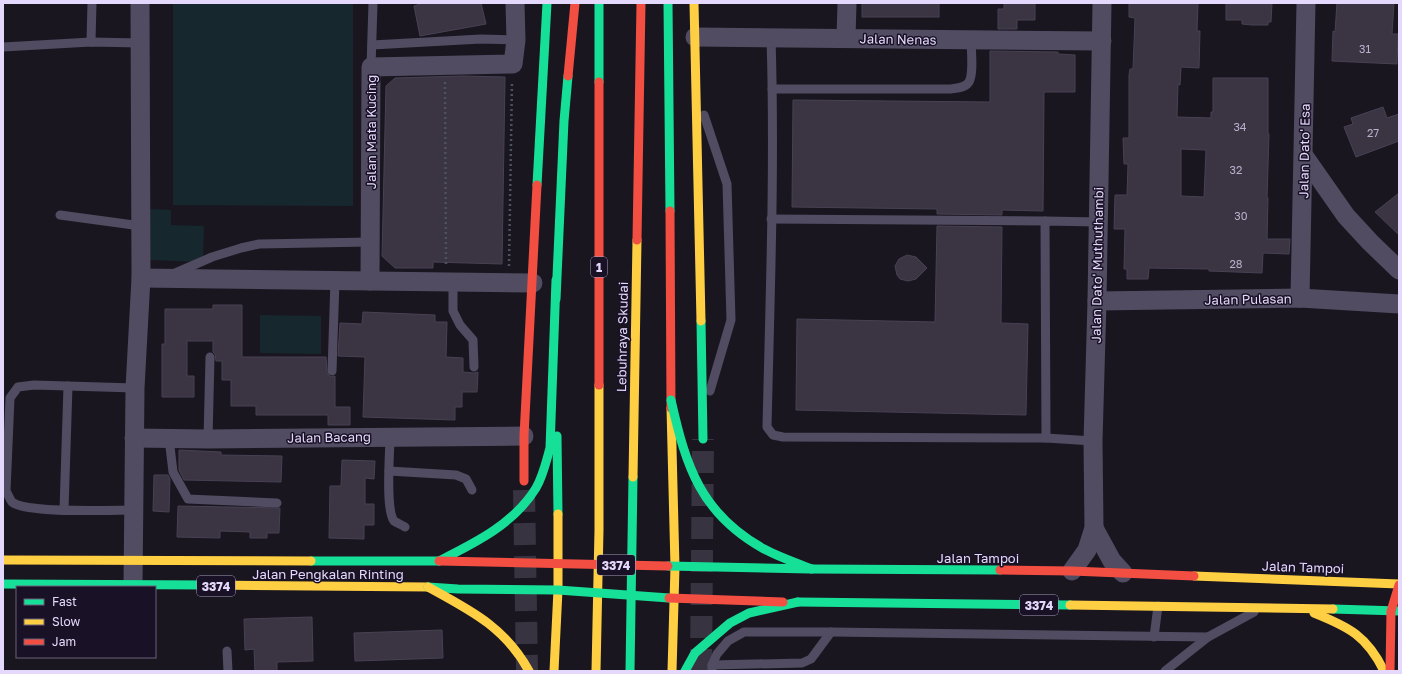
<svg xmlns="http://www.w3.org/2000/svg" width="1402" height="674" viewBox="0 0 1402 674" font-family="'Golos Text',sans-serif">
	<rect width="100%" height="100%" fill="#1a1620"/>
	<g fill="#16272d">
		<polygon points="173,3 353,3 353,206 173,205"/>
		<polygon points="149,209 171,210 171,225 204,226 203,262 149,260"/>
		<polygon points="260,315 321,316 321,354 260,353"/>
	</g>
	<g fill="#3a3443" stroke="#484153" fill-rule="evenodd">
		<polygon points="423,3 481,3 486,24 420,36 414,6"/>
		<rect x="862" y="3" width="77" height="14"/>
		<polygon points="1004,3 1035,3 1035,20 1017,20 1017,29 998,29 998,9 1004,9"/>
		<path d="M1129 3H1198L1197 31H1200L1199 68 1181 67 1180 85 1178 84 1177 117 1211 118V112H1213V78H1268V134H1269L1267 198H1268L1267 239H1290L1289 254 1263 253 1262 273 1209 271V269L1149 268 1148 279H1127V269H1124L1125 229H1114L1115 195H1127L1128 164H1124L1123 138H1129V75L1130 69H1133L1135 18 1129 17ZM1181 149 1206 150 1204 197 1181 196Z"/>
		<polygon points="1226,3 1272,3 1271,22 1268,22 1268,25 1252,25 1242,24 1242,20 1226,20"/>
		<polygon points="1337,3 1394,3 1392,34 1398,34 1397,64 1332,61 1333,31 1335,32"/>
		<polygon points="990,51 1058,52 1058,54 1075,55 1075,92 1044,92 1043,211 1002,210 1002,215 937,214 937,209 792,207 793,100 990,102"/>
		<polygon points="462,76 505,77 502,264 433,262 433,268 395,268 382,256 386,86 395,78"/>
		<polygon points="1383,107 1387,118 1399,114 1399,141 1356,157 1344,127 1353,124 1351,118"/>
		<polygon points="1399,193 1399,235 1375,212"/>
		<polygon points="937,226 1002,227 1001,323 1028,324 1026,415 796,410 797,319 935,322"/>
		<polygon points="907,255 916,257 927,268 916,279 908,281 900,279 897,275 895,266 899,259"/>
		<polygon points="213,305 242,305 242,357 326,357 327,373 331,377 335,376 335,407 350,407 350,425 328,425 328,415 256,415 256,406 231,406 231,380 222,380 222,361 216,361 215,354 213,352 213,341 187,341 187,376 194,376 194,397 162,397 162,344 165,344 165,309 213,309"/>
		<polygon points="363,312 435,315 435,322 447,322 446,357 463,358 463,372 474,373 478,372 477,392 462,392 462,407 455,407 455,420 363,417 365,357 338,356 340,323 362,324"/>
		<polygon points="179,450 221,452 221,455 282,456 281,482 184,480 179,470"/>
		<polygon points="342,460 375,461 374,479 365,478 365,504 374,504 374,525 364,525 364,539 329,538 330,486 341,486"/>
		<polygon points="154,475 168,475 170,479 169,512 153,511"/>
		<polygon points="178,506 280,508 279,533 267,533 267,538 250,538 250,532 220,531 220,538 177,537"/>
		<polygon points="312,617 313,661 277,662 277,671 255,671 254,649 245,650 244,619"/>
		<polygon points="442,630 443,658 355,661 354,633"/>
	</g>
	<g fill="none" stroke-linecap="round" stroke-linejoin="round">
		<g stroke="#383341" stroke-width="22" stroke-dasharray="22 11" stroke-linecap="butt">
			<polyline points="524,490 527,671"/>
			<polyline points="701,671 703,439"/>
		</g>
		<g stroke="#4d5261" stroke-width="2.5" stroke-dasharray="2 3" stroke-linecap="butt">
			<polyline points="445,82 446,265"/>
			<polyline points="509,266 512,81"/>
		</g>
		<g stroke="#514c61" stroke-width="9">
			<path d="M771 38C775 167 770 297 767 427L773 435 783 437 1046 438 1093 441"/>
			<polyline points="91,42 92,3"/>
			<polyline points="372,45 481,39 516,40"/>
			<polyline points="3,47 91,42 140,43"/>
			<polyline points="371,67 373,3"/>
			<path d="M772 89H951C957 88 965 88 969 82 974 73 971 50 971 40"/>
			<polyline points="704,115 727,184 731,320 710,391"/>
			<polyline points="60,215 141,226"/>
			<polyline points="771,219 1045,221"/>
			<polyline points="173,274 212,257 241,248 259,244 370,242"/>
			<polyline points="453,282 453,311 460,325 473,340 474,367"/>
			<polyline points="332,371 335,280"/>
			<path d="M390 436C390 453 385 509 394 521 397 523 402 525 405 527"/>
			<polyline points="169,438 173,472 188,499 277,503"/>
			<polyline points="1046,438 1045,221 1098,222"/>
			<polyline points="208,439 210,357"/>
			<polyline points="389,471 456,475 466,479 472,490"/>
			<polyline points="64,510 68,386"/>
			<path d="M134 510C112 510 26 514 12 502 10 500 8 494 6 491L10 398 18 387 34 385 135 388"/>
			<polyline points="1154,637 1158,606"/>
			<polyline points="227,651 228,671"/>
			<polyline points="712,665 802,663 811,659 831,632"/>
			<polyline points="712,671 712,665 717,654 728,641 744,632 831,632 1208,637"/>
			<polyline points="1165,671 1208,637 1254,612"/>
		</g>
		<g stroke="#514c61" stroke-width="19">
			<polyline points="695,37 1102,41"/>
			<polyline points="846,38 847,3"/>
			<polyline points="1304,156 1346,216 1370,242 1399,270"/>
			<polyline points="141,278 533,283"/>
			<polyline points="370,281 371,67 513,64 516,40 515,3"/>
			<polyline points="1300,298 1306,3"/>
			<polyline points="1097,301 1300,298 1399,304"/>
			<polyline points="134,438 208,439 524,436"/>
			<polyline points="1094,528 1112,561 1123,573"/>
			<polyline points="1072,571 1087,550 1094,528 1093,441 1097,301 1102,3"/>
			<polyline points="133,586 135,388 141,278 140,3"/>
		</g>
		<g stroke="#16e098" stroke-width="9">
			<polyline points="599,3 599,82"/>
			<polyline points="668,3 670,211"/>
			<polyline points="537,185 547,3"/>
			<polyline points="556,299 564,121 568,76"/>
			<polyline points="701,321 703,439"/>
			<polyline points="557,436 558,514"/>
			<polyline points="311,561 439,561"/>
			<polyline points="812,569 1000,570"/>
			<polyline points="3,584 210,585"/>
			<polyline points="798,602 1070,605"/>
			<polyline points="1333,609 1399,611"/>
			<polyline points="630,671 633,477"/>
		</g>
		<g stroke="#ffcf43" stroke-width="9">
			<polyline points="694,3 701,321"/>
			<polyline points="671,408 675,567 672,671"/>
			<polyline points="633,477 637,240"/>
			<polyline points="3,560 311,561"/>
			<polyline points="1194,576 1399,584"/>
			<polyline points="210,585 428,587"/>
			<polyline points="1070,605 1333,609"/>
			<path d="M1314 613C1349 627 1367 636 1384 671"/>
			<polyline points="554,671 558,590 558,514"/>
			<polyline points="596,671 599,530 599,385"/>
		</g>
		<g stroke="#f24e42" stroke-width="9">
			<polyline points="568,76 575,3"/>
			<polyline points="599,82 599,385"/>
			<polyline points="670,211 671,408"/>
			<polyline points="637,240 641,3"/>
			<polyline points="524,481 524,436 537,185"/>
			<polyline points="1000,570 1072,571 1194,576"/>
			<polyline points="1390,671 1391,611 1399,585"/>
		</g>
		<g stroke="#16e098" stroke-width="9">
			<path d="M671 400C686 467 701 514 764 549 779 557 796 563 812 569"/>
			<path d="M439 561C475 543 514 524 536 488 543 476 546 462 550 448L556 280"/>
			<polyline points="668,566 810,569"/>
			<polyline points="428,587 458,589 558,590 669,598"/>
			<polyline points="685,671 695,653 730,623 749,613 798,602"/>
		</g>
		<path stroke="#ffcf43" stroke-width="9" d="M428 587C470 610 505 627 529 671"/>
		<g stroke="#f24e42" stroke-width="9">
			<polyline points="439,561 668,566"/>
			<polyline points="669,598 783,602"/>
		</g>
	</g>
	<g text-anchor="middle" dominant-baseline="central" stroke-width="3" stroke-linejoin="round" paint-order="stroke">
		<g font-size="11" fill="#bab0ce">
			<text x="1365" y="48">31</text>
			<text x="1240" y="126">34</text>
			<text x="1373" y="132">27</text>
			<text x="1236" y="169">32</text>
			<text x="1241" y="215">30</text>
			<text x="1236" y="263">28</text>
		</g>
		<g fill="#191125" stroke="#a79dbc" stroke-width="1">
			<rect x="591" y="257" width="16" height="20" rx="3"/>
			<rect x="597" y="555" width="38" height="20" rx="3"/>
			<rect x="197" y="576" width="38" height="20" rx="3"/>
			<rect x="1020" y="595" width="38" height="20" rx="3"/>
		</g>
		<g font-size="12" font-weight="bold" fill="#e4d9fc">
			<text x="599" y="267">1</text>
			<text x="616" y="565">3374</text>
			<text x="216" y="586">3374</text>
			<text x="1039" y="605">3374</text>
		</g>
		<g font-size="13" fill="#e4d9fc" stroke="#191125">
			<text transform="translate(898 39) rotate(1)">Jalan Nenas</text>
			<text transform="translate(371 132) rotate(-90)">Jalan Mata Kucing</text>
			<text transform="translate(1304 151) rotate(-89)">Jalan Dato' Esa</text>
			<text transform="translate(1097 265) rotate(-89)">Jalan Dato' Muthuthambi</text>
			<text transform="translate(1248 299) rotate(-1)">Jalan Pulasan</text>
			<text transform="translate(622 337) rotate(-89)">Lebuhraya Skudai</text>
			<text transform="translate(329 437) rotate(-1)">Jalan Bacang</text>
			<text x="978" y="558">Jalan Tampoi</text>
			<text transform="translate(1303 567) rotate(2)">Jalan Tampoi</text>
			<text x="328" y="574">Jalan Pengkalan Rinting</text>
		</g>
	</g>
	<rect width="1402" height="674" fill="none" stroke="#e4d9fc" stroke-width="8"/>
	<rect x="16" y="586" width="140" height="72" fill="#191125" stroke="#6a617b"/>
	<rect x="24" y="599" width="20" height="6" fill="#16e098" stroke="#6a617b"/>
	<text x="52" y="606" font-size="12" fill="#e4d9fc">Fast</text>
	<rect x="24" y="619" width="20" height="6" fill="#ffcf43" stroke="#6a617b"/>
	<text x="52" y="626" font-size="12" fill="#e4d9fc">Slow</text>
	<rect x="24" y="639" width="20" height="6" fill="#f24e42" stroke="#6a617b"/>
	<text x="52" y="646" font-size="12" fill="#e4d9fc">Jam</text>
</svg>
